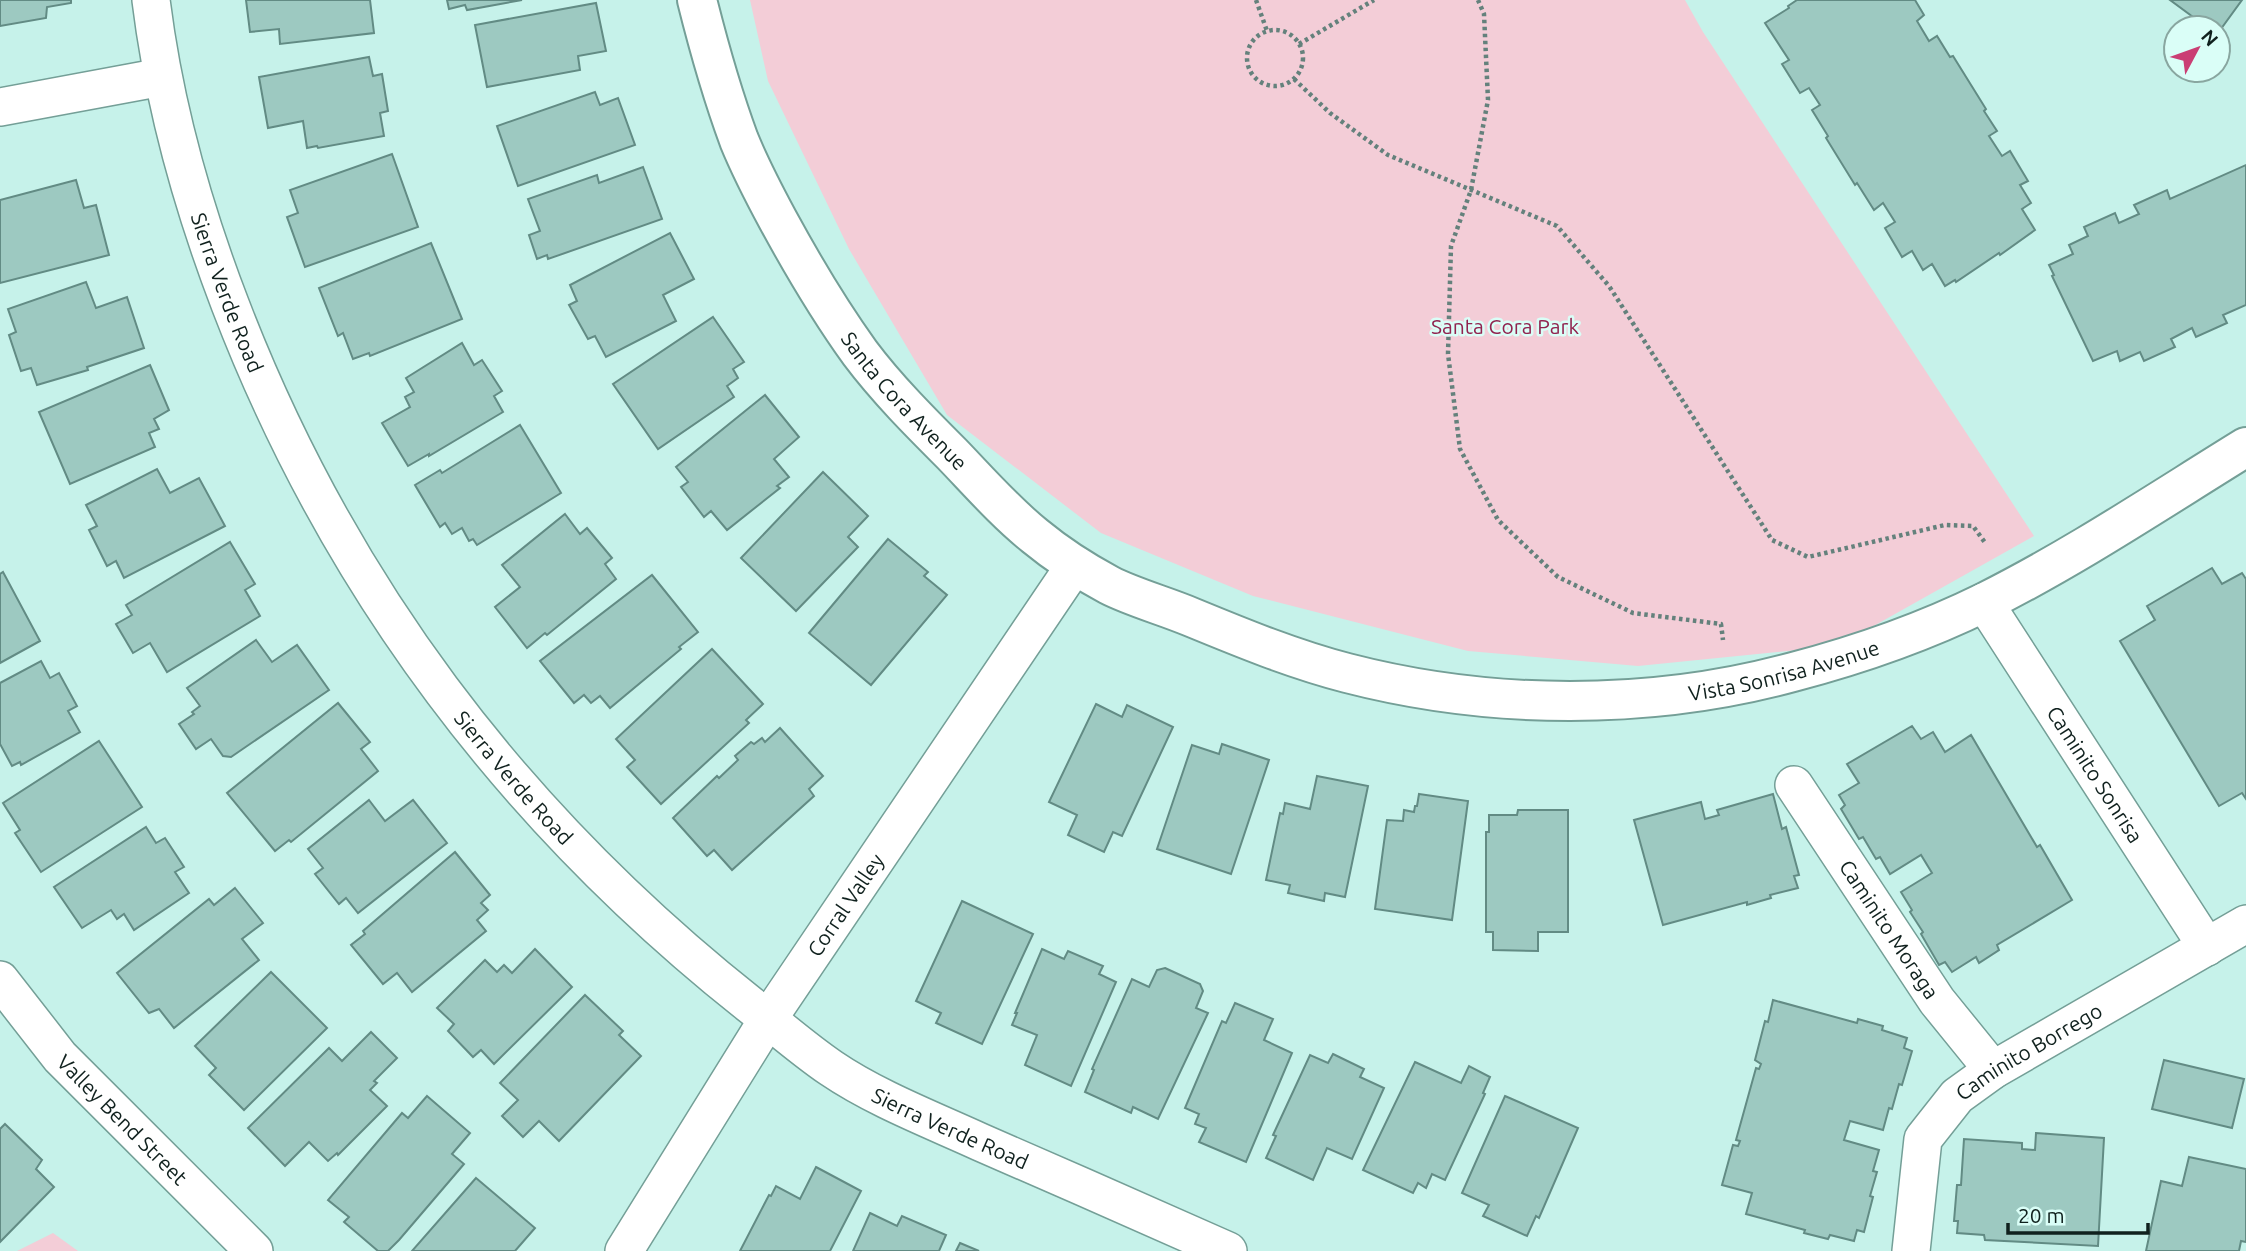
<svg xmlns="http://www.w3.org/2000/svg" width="2246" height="1251" viewBox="0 0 2246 1251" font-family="Ubuntu,sans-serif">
	<rect width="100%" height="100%" fill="#c6f2ea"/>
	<g fill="#f3cdd7">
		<polygon points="750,0 1685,0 1703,32 2034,536 1838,646 1638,666 1468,651 1253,596 1101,533 947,415 849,249 768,81"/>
		<polygon points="53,1233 78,1251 17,1251"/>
	</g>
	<g fill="#9dc9c1" stroke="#628b84" stroke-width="2">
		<polygon points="0,0 71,0 71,3 47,7 46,18 0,26"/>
		<polygon points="246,0 370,0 374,33 280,44 279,29 250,32"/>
		<polygon points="447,0 522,0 467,10 465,5 449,9"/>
		<polygon points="1797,0 1915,0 1924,15 1917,21 1929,41 1937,36 1950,57 1953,56 1986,109 1984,111 1997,131 1989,136 2002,156 2010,151 2028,181 2020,185 2031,203 2022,209 2035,230 2000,255 1999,253 1956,282 1955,280 1945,286 1932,264 1923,270 1912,251 1902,257 1885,228 1895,222 1883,203 1874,210 1857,183 1855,185 1826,138 1828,136 1812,110 1820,105 1809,88 1800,93 1782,64 1789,60 1765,23 1789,8 1788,6"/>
		<polygon points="2170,0 2242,0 2218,33 2218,28 2208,28"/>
		<polygon points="596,3 606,51 578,56 580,70 487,87 475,25"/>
		<polygon points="369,57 373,76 382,74 388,111 380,113 384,136 318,148 317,146 307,148 303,121 268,128 259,77"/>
		<polygon points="595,92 600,105 618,98 635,145 518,186 497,126"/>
		<polygon points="392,154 418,227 305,267 287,217 298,213 290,190"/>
		<polygon points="2246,165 2246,305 2223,315 2227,323 2196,337 2192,328 2171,339 2175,347 2144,361 2140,352 2120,361 2117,351 2093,361 2052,276 2054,275 2049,265 2073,254 2069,245 2088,236 2084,227 2115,213 2119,223 2139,214 2134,205 2167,190 2170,199"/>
		<polygon points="643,167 662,219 548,259 547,255 537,259 529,235 540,231 528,199 597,175 599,183"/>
		<polygon points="76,180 84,208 96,205 109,255 0,283 0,200"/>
		<polygon points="670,233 694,279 663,295 676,321 606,357 595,336 588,339 569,305 577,301 570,285"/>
		<polygon points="431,243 462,319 370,356 369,353 353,359 343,333 338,336 319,288"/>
		<polygon points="86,282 96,308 127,297 144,348 87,367 88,370 37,385 31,368 21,371 9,335 16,332 8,309"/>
		<polygon points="713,317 744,362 733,369 738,378 727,386 734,397 658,449 613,384"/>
		<polygon points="462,343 474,365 482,360 502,391 494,396 503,412 429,456 429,454 408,466 382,423 410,407 405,397 414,392 406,378"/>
		<polygon points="150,365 169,410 154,419 159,429 149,433 155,447 70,484 39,412"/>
		<polygon points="765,395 799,437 774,459 789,477 777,486 780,488 727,530 711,511 704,517 681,487 688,482 676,467"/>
		<polygon points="520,425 561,493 477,545 473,539 469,541 462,528 452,534 445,523 440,527 415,485 440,470 442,473"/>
		<polygon points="157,469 170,493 199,478 225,526 124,578 116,561 107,566 89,530 97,526 86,505"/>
		<polygon points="823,472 868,516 848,537 858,547 796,611 741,558"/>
		<polygon points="565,514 580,534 587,528 612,558 605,564 616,579 547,635 545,633 527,648 495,607 520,587 502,565"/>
		<polygon points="888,539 928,572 924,576 947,595 871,685 809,633"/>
		<polygon points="230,542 255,584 245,590 260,616 167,672 150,643 133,653 116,624 132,615 126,605"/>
		<polygon points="2212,568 2222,584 2242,573 2246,579 2246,799 2242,793 2219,806 2120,641 2155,620 2147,606"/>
		<polygon points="3,572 40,641 0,663 0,574"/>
		<polygon points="652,575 698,632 679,647 681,649 610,708 600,696 591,703 584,695 574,703 540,661"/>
		<polygon points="256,640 272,662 297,645 329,690 231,757 223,756 211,739 196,749 179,724 194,714 192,712 200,706 187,688"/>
		<polygon points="712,649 763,704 746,720 749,723 661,804 627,767 635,760 616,739"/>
		<polygon points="41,661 50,678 59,673 77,706 68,711 80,732 21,765 20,762 12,766 0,744 0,683"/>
		<polygon points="338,703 370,742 361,749 378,771 291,842 289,840 275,851 227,793"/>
		<polygon points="1096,704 1122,717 1127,705 1173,727 1122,836 1113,832 1104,852 1068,835 1077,815 1049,802"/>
		<polygon points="1912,726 1921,739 1933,732 1945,752 1971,735 2037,847 2040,845 2072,900 1997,945 1999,950 1979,963 1976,957 1952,972 1945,962 1939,965 1921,934 1923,932 1910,912 1912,910 1901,892 1932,873 1921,855 1890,874 1880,857 1876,859 1863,837 1859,839 1841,809 1845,805 1839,795 1859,783 1847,764"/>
		<polygon points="780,728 823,776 809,789 814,796 732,870 714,850 707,856 673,818 717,776 719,778 738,760 735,756 751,742 754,744 762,738 765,742"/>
		<polygon points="99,741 142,807 41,872 15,833 20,830 3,803"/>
		<polygon points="1222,744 1269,760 1231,874 1157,849 1192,745 1219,754"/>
		<polygon points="1317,776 1368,786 1345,897 1325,893 1324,901 1288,893 1290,885 1266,880 1280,813 1283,814 1285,803 1310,809"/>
		<polygon points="1419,794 1468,801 1452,920 1375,909 1387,820 1403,821 1404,810 1414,812 1415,806 1417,806"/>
		<polygon points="1773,794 1782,829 1786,827 1799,875 1794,876 1798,888 1770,895 1771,898 1747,905 1747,902 1663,925 1634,820 1701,802 1705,819 1719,815 1717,810"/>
		<polygon points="369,800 385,821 413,800 447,843 358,913 346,898 339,904 315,874 323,868 308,849"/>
		<polygon points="1518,810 1568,810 1568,932 1538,932 1538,951 1493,950 1493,932 1486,932 1486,832 1489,832 1489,815 1517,815"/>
		<polygon points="146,827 156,843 165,838 184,867 175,872 189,893 134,930 124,914 117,919 111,910 82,928 54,887"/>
		<polygon points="455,852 490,895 481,903 488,910 477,920 486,931 412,992 397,973 383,984 351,945 365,934 363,931"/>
		<polygon points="235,888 263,923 242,939 259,960 174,1028 159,1009 149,1013 117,973 209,899 214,905"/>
		<polygon points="962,901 1033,934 982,1044 936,1023 941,1013 916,1001"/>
		<polygon points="535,949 572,987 494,1064 481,1050 473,1057 448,1031 454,1024 437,1008 485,960 497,972 504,965 512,973"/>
		<polygon points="1042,949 1064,959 1068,951 1103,966 1099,974 1116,982 1071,1086 1025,1065 1037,1035 1012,1025 1017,1013 1015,1013"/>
		<polygon points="1165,968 1200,984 1203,991 1196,1008 1208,1013 1158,1119 1133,1107 1131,1113 1085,1092 1094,1070 1092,1069 1132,979 1149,987 1157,970"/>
		<polygon points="271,972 327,1028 244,1110 209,1075 216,1068 195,1046"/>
		<polygon points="585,995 623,1031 619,1035 641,1056 559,1141 539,1121 523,1137 502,1116 518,1100 500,1083"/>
		<polygon points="1773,1000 1857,1023 1858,1019 1883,1026 1882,1030 1907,1038 1904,1048 1912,1051 1902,1085 1899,1084 1892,1109 1889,1108 1883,1130 1850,1121 1844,1140 1879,1150 1873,1171 1877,1172 1870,1196 1873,1197 1864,1232 1857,1230 1854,1241 1830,1235 1828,1239 1804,1233 1805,1230 1746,1214 1752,1193 1722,1185 1733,1145 1738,1146 1740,1141 1736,1140 1756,1068 1759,1069 1761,1064 1755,1060 1765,1021 1768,1022"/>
		<polygon points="1235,1003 1273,1019 1264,1040 1292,1053 1246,1162 1199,1142 1206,1128 1195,1124 1199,1114 1185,1108 1222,1021 1226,1023"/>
		<polygon points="371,1032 397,1058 374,1081 377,1083 370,1090 387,1106 338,1155 337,1153 328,1161 309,1142 285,1166 248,1128 329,1048 342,1061"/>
		<polygon points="1333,1054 1364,1069 1360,1077 1384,1088 1352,1159 1327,1148 1313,1180 1266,1158 1276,1136 1273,1135 1310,1055 1328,1063"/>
		<polygon points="2164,1060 2244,1079 2232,1128 2152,1109"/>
		<polygon points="1415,1062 1461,1083 1469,1066 1490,1077 1483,1093 1485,1094 1445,1180 1432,1174 1426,1188 1418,1183 1413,1193 1363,1170"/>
		<polygon points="427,1096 470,1133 452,1154 464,1164 399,1240 388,1251 378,1251 344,1222 349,1217 328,1200 402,1113 408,1118"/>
		<polygon points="1505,1096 1578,1128 1539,1218 1536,1216 1527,1236 1483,1216 1489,1205 1462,1193"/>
		<polygon points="5,1124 42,1160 36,1169 54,1187 0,1242 0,1129"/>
		<polygon points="2036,1133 2104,1138 2098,1246 1985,1240 1984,1235 1957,1233 1958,1221 1954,1221 1957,1185 1961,1185 1964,1139 2022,1143 2022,1149 2035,1150"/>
		<polygon points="2189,1157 2246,1169 2246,1242 2241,1241 2239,1251 2146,1251 2161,1181 2182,1186"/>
		<polygon points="816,1167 861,1191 830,1251 740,1251 769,1195 771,1196 776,1186 800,1199"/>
		<polygon points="476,1178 535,1228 515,1251 412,1251"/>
		<polygon points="870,1213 897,1226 902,1216 946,1235 939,1251 853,1251"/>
		<polygon points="960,1243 979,1251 956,1251"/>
	</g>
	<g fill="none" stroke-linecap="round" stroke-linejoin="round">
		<defs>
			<g id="minor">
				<path id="s1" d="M151 0C164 105 192 205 230 304 338 586 512 816 749 1004 776 1025 803 1049 831 1068 875 1098 932 1120 980 1142 1063 1178 1145 1214 1228 1251"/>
				<polyline points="0,107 162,77"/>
				<path id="s2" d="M1984 602 2207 947"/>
				<path id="s3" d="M1794 785 1937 1001 1993 1070"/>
				<path id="s4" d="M0 980 60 1057 254 1251"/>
				<path id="s5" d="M624 1251 768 1019 1075 565"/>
				<path id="s6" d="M1911 1251 1923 1139 1957 1096 1993 1070 2246 924"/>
			</g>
			<g id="tertiary">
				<path id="s7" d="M697 0C709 48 722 94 739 140 750 167 764 194 778 220 803 266 829 310 860 353 887 389 920 422 952 454 979 482 1005 512 1035 536 1058 555 1083 571 1109 585 1132 597 1165 606 1191 617 1242 638 1293 659 1347 673 1490 710 1650 711 1793 672 1858 655 1924 632 1985 602 2075 557 2160 500 2246 447"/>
			</g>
		</defs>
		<use href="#minor" stroke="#749f97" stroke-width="40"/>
		<use href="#tertiary" stroke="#749f97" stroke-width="42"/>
		<g stroke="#64817c" stroke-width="4.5" stroke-dasharray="3.5 3.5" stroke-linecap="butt">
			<polyline points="1256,0 1267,31"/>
			<polyline points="1478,0 1484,14 1488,100 1471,190 1451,246 1448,354 1460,449 1498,520 1558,577 1633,613 1721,624 1723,640"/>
			<circle cx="1275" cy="58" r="28"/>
			<polyline points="1299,44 1374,0"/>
			<polyline points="1294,79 1330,113 1388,155 1557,226 1609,286 1772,540 1808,557 1945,525 1973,526 1986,544"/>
		</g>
		<use href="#minor" stroke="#fff" stroke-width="37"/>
		<use href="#tertiary" stroke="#fff" stroke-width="38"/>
	</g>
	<g text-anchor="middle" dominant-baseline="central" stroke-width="5" stroke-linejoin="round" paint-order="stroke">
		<g font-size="21" fill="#10211e" stroke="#dafef7">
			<text stroke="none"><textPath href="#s1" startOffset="303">Sierra Verde Road</textPath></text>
			<text stroke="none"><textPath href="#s7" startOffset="457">Santa Cora Avenue</textPath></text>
			<text stroke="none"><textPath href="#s7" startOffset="1430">Vista Sonrisa Avenue</textPath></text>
			<text stroke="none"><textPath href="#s2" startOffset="205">Caminito Sonrisa</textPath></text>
			<text stroke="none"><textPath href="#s1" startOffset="870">Sierra Verde Road</textPath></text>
			<text stroke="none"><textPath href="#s5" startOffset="411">Corral Valley</textPath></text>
			<text stroke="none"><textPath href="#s3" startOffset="173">Caminito Moraga</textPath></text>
			<text stroke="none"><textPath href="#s6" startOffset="252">Caminito Borrego</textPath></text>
			<text stroke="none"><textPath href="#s4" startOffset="186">Valley Bend Street</textPath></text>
			<text stroke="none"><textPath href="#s1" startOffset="1435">Sierra Verde Road</textPath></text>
		</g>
		<g font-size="21" fill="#91234f" stroke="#dafef7">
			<text x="1505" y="326">Santa Cora Park</text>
		</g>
	</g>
	<g transform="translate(2197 49) rotate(49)"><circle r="33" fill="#dafef7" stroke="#89a6a0" stroke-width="2"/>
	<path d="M0-5L12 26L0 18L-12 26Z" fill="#ca3e74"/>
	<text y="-10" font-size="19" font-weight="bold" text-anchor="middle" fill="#10211e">N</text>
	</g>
	<path d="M2008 1223v10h140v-10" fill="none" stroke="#10211e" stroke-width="3.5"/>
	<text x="2018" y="1223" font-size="21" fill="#10211e" stroke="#dafef7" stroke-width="5" paint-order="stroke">20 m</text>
</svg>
